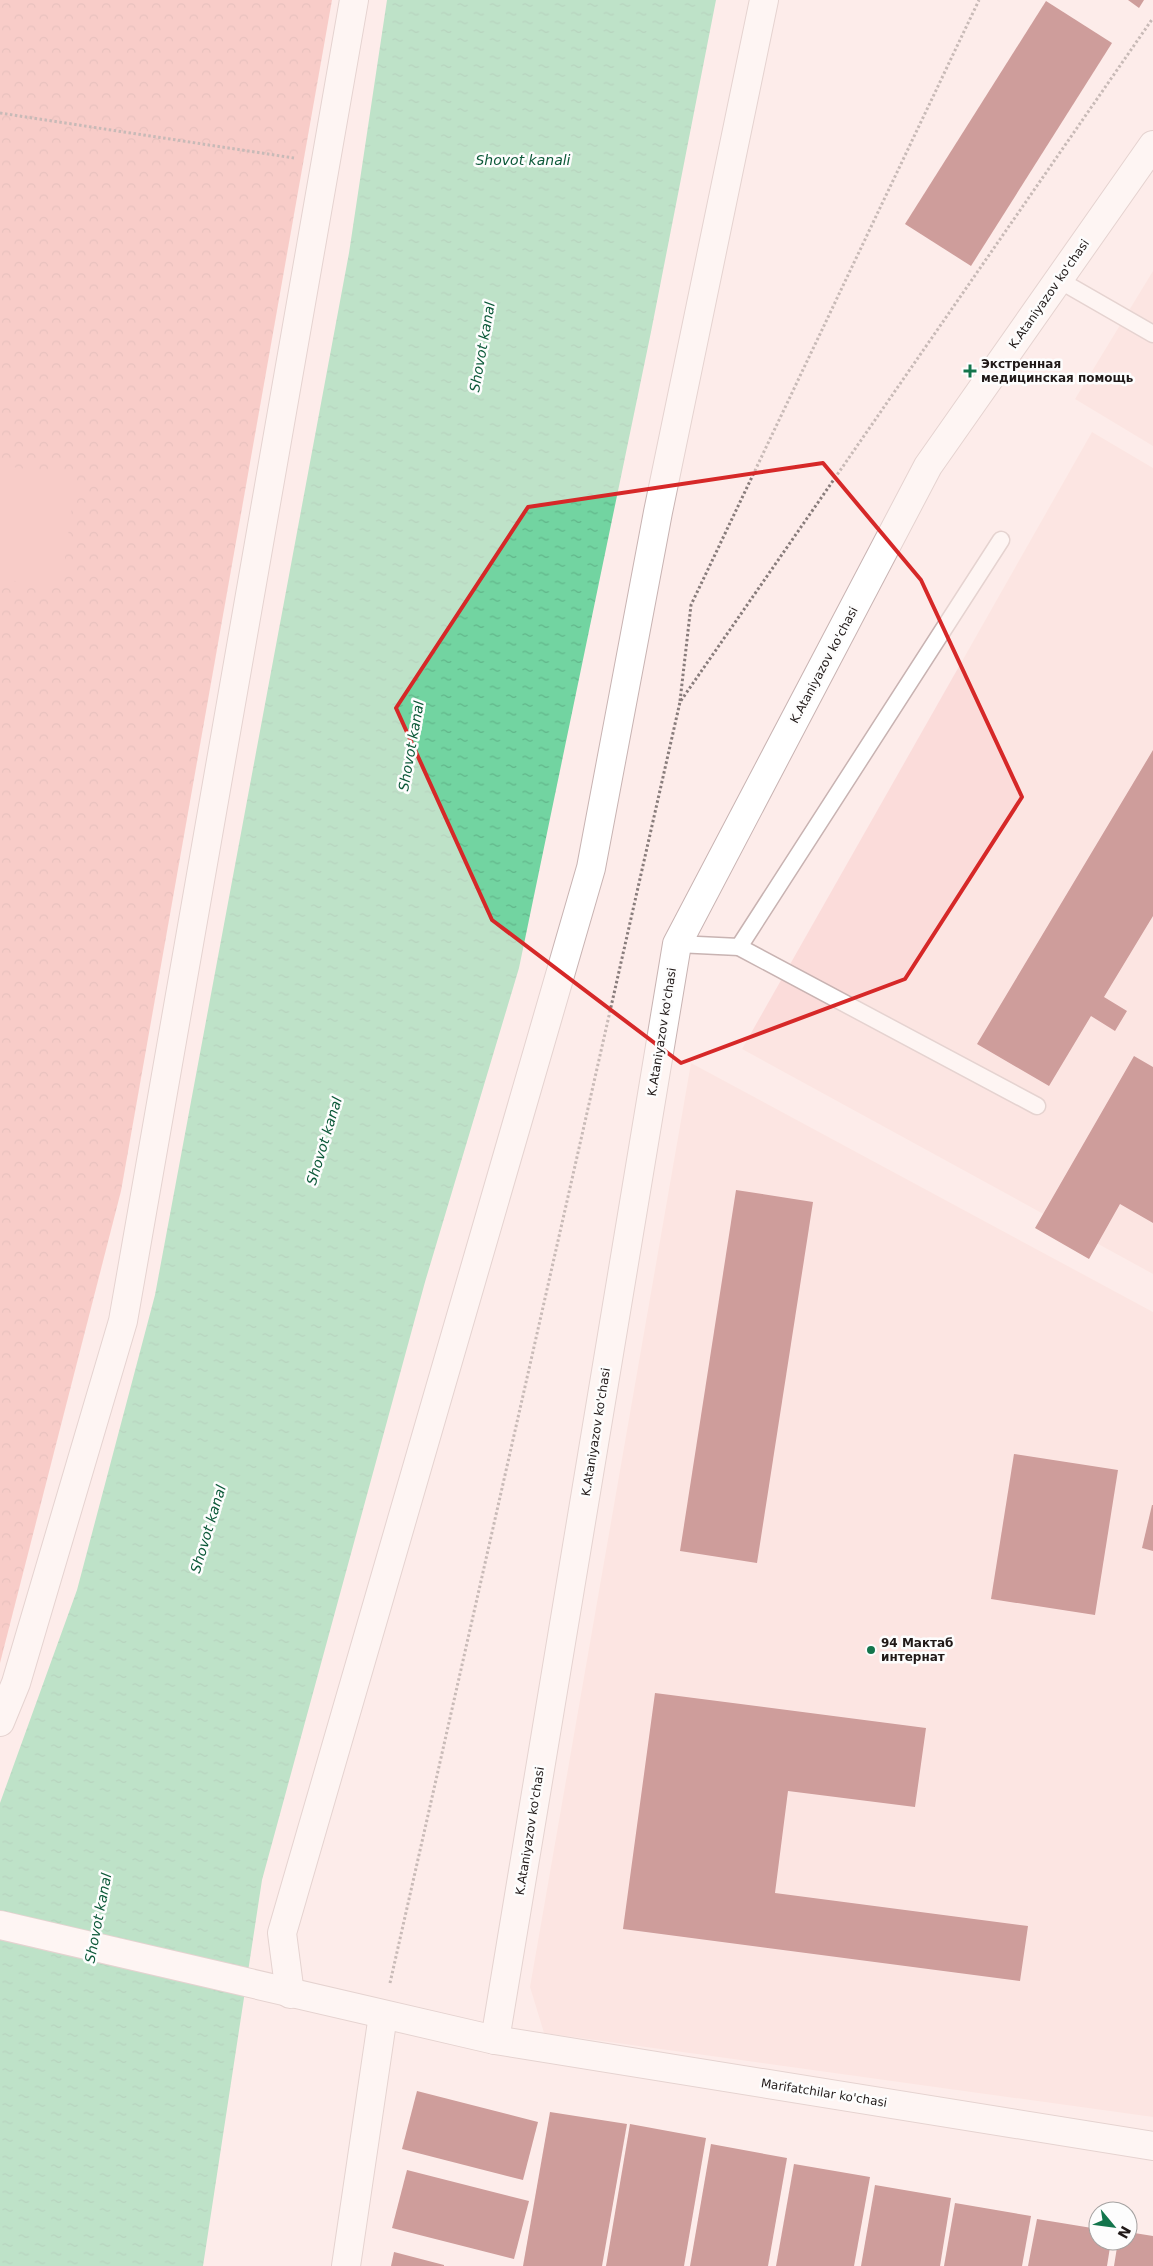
<svg xmlns="http://www.w3.org/2000/svg" width="1153" height="2266" viewBox="0 0 1153 2266" font-family="'DejaVu Sans',sans-serif">
	<defs>
		<pattern id="park-crowns" width="20" height="18" patternUnits="userSpaceOnUse" patternTransform="scale(1.25)"><rect width="20" height="18" fill="#f2a5a1"/><path d="M2 6a3 3 0 1 1 6 0M12 15a3 3 0 1 1 6 0" fill="none" stroke="#cf8d8a"/></pattern>
		<pattern id="water-ripples" width="26" height="14" patternUnits="userSpaceOnUse" patternTransform="scale(1.25)"><rect width="26" height="14" fill="#72d4a1"/><path d="M2 4q2-2 4 0t4 0M15 11q2-2 4 0t4 0" fill="none" stroke="#62b58a"/></pattern>
	</defs>
	<rect width="100%" height="100%" fill="#fdecea"/>
	<g fill="#fbdcda">
		<polygon points="1153,271 1153,446 1075,399"/>
		<polygon points="1092,432 1153,468 1153,1274 742,1049"/>
		<polygon points="691,1063 1153,1312 1153,2117 544,2033 530,1987"/>
	</g>
	<polygon fill="url(#park-crowns)" points="0,0 332,0 121,1191 0,1663"/>
	<polygon fill="#f2a5a1" points="0,465 76,477 61,587 0,579"/>
	<polygon fill="url(#water-ripples)" points="387,0 716,0 651,332 519,968 425,1282 262,1880 203,2266 0,2266 0,1803 77,1590 155,1295 349,253"/>
	<g fill="#943c3d">
		<polygon points="1128,0 1144,0 1139,8"/>
		<polygon points="1046,1 1112,43 971,266 905,224"/>
		<polygon points="1153,750 1153,916 1104,997 1127,1011 1115,1031 1091,1016 1049,1086 977,1044"/>
		<polygon points="1134,1056 1153,1067 1153,1223 1120,1204 1089,1259 1035,1228"/>
		<polygon points="736,1190 813,1202 757,1563 680,1551"/>
		<polygon points="1014,1454 1118,1470 1095,1615 991,1599"/>
		<polygon points="1152,1505 1153,1505 1153,1551 1142,1548"/>
		<polygon points="655,1693 926,1728 915,1807 788,1791 775,1893 1028,1926 1020,1981 623,1929"/>
		<polygon points="417,2091 538,2122 523,2180 402,2149"/>
		<polygon points="550,2112 627,2124 602,2266 523,2266"/>
		<polygon points="630,2124 706,2138 684,2266 606,2266"/>
		<polygon points="711,2144 787,2158 768,2266 690,2266"/>
		<polygon points="794,2164 870,2177 854,2266 776,2266"/>
		<polygon points="407,2170 529,2201 514,2259 392,2228"/>
		<polygon points="875,2185 951,2198 940,2266 861,2266"/>
		<polygon points="955,2203 1031,2216 1022,2266 944,2266"/>
		<polygon points="1037,2219 1098,2229 1098,2241 1111,2241 1107,2266 1028,2266"/>
		<polygon points="1128,2232 1153,2236 1153,2266 1114,2266 1118,2241 1128,2241"/>
		<polygon points="394,2252 444,2265 444,2266 391,2266"/>
	</g>
	<g fill="none" stroke-linecap="round" stroke-linejoin="round">
		<defs>
			<g id="lane">
				<polyline points="1059,280 1153,334"/>
				<polyline points="677,944 739,947 1037,1106"/>
				<polyline points="739,947 1001,540"/>
			</g>
			<g id="street">
				<polyline points="0,1722 16,1683 123,1321 354,0"/>
				<polyline points="0,1925 495,2040 1153,2146"/>
				<polyline points="290,1994 282,1933 591,868 658,512 764,0"/>
				<polyline points="495,2040 677,944 928,466 1153,145"/>
				<polyline points="346,2266 383,2015"/>
			</g>
		</defs>
		<use href="#lane" stroke="#c8b3b2" stroke-width="19"/>
		<use href="#street" stroke="#c8b3b2" stroke-width="30"/>
		<g stroke="#887c7b" stroke-width="3" stroke-dasharray="2.5 2.5" stroke-linecap="butt">
			<polyline points="0,113 294,158"/>
			<polyline points="680,701 691,605 979,0"/>
			<polyline points="390,1983 680,702 1153,18"/>
		</g>
		<use href="#lane" stroke="#fff" stroke-width="16"/>
		<use href="#street" stroke="#fff" stroke-width="28"/>
	</g>
	<path d="M0 0H1153V2266H0ZM823 463 921 580 1022 797 905 979 681 1063 492 920 396 708 528 507Z" fill="#fdecea" fill-opacity=".55" fill-rule="evenodd"/>
	<path fill="none" stroke="#d62828" stroke-width="4" stroke-linejoin="round" d="M823 463 921 580 1022 797 905 979 681 1063 492 920 396 708 528 507Z"/>
	<g fill="#13754c" stroke="#fdfdfd" stroke-width="2">
		<path d="M967.5 363.5h5v5h5v5h-5v5h-5v-5h-5v-5h5z"/>
		<circle cx="871" cy="1650" r="5"/>
	</g>
	<g text-anchor="middle" dominant-baseline="central" stroke-width="5" stroke-linejoin="round" paint-order="stroke">
		<g font-size="12" fill="#201918" stroke="#fdfdfd">
			<text transform="translate(1049 294) rotate(-55)">K.Ataniyazov ko'chasi</text>
			<text transform="translate(824 665) rotate(-62)">K.Ataniyazov ko'chasi</text>
			<text transform="translate(662 1032) rotate(-81)">K.Ataniyazov ko'chasi</text>
			<text transform="translate(596 1432) rotate(-81)">K.Ataniyazov ko'chasi</text>
			<text transform="translate(530 1831) rotate(-81)">K.Ataniyazov ko'chasi</text>
			<text transform="translate(824 2093) rotate(9)">Marifatchilar ko'chasi</text>
		</g>
		<g font-size="12" font-weight="bold" fill="#201918" stroke="#fdfdfd" text-anchor="start">
			<text x="981" y="364">Экстренная<tspan x="981" dy="14">медицинская помощь</tspan></text>
			<text x="881" y="1643">94 Мактаб<tspan x="881" dy="14">интернат</tspan></text>
		</g>
		<g font-size="14" font-style="italic" fill="#0c5939" stroke="#fdfdfd">
			<text x="523" y="160">Shovot kanali</text>
			<text transform="translate(482 347) rotate(-80)">Shovot kanal</text>
			<text transform="translate(411 746) rotate(-80)">Shovot kanal</text>
			<text transform="translate(324 1141) rotate(-73)">Shovot kanal</text>
			<text transform="translate(208 1529) rotate(-73)">Shovot kanal</text>
			<text transform="translate(98 1918) rotate(-79)">Shovot kanal</text>
		</g>
	</g>
	<g transform="translate(1113 2226) rotate(119)"><circle r="24" fill="#fdfdfd" stroke="#a5a2a1"/>
	<path d="M0-4L9 19L0 12L-9 19Z" fill="#13754c"/>
	<text y="-8" font-size="14" font-weight="bold" text-anchor="middle" fill="#201918">N</text>
	</g>
</svg>
